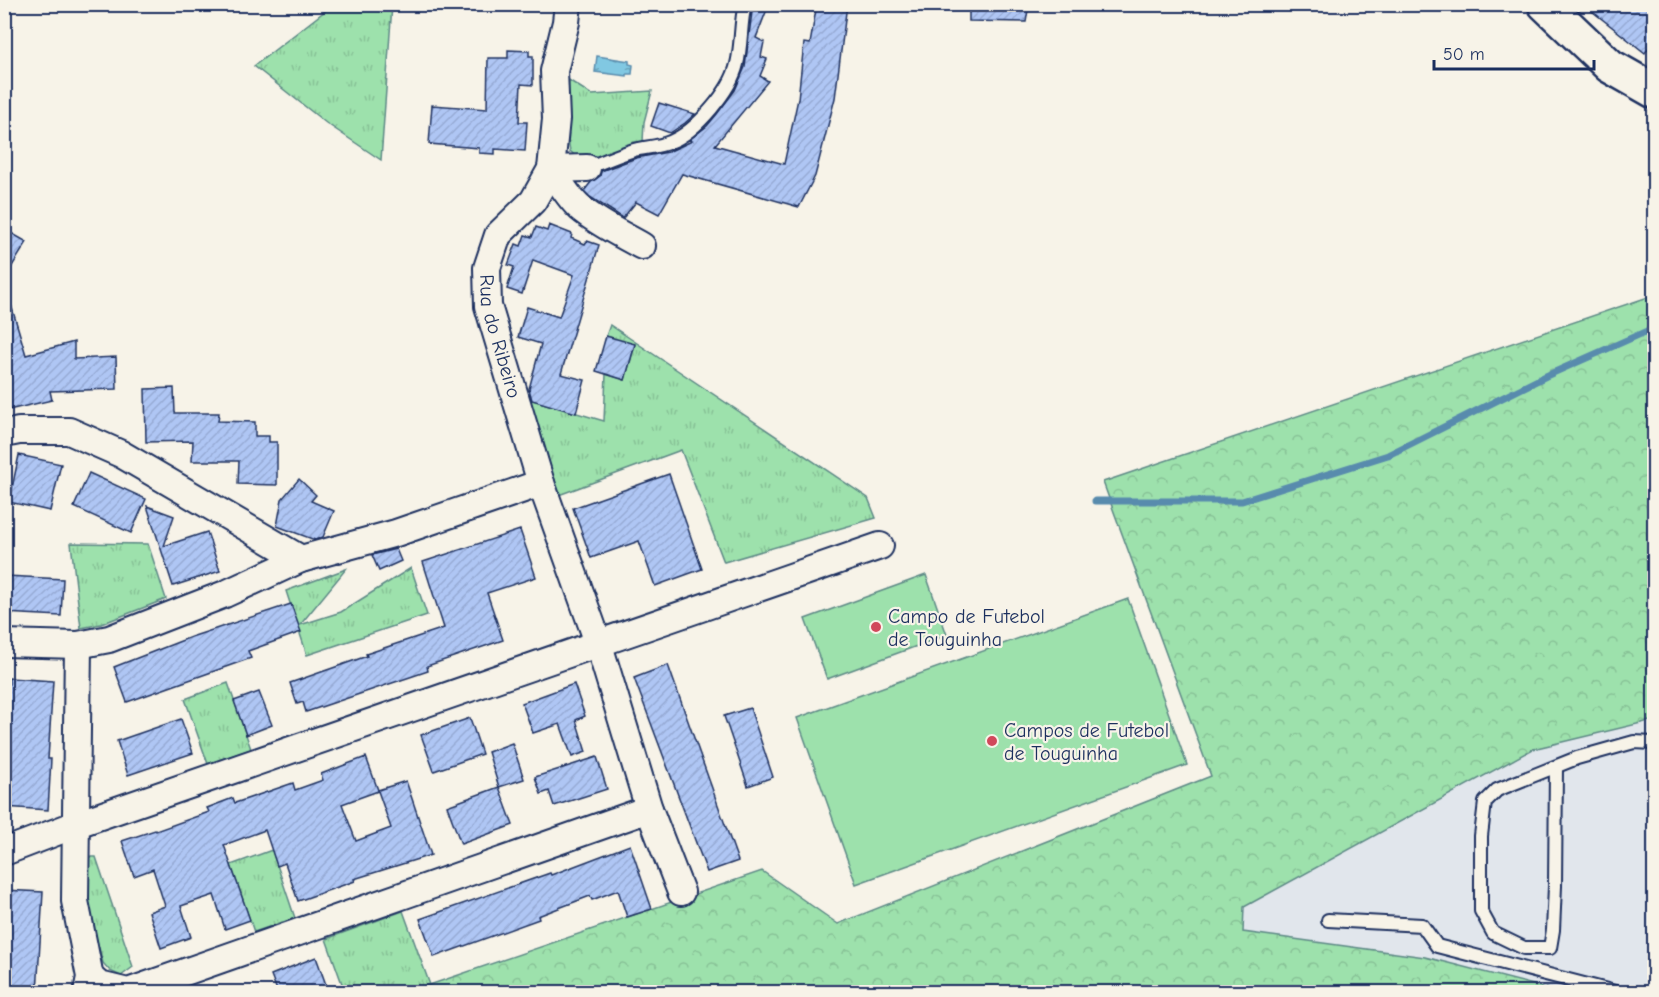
<svg xmlns="http://www.w3.org/2000/svg" width="1659" height="997" viewBox="0 0 1659 997" font-family="'Comic Neue',sans-serif">
	<defs>
		<pattern id="grass-tufts" width="24" height="20" patternUnits="userSpaceOnUse" patternTransform="scale(1.5)"><rect width="24" height="20" fill="#9de1ac"/><path d="M3 7l-1-3M5 7V3M7 7l1-3M15 17l-1-3M17 17v-4M19 17l1-3" fill="none" stroke="#87c196"/></pattern>
		<pattern id="forest-crowns" width="20" height="18" patternUnits="userSpaceOnUse" patternTransform="scale(1.5)"><rect width="20" height="18" fill="#9de1ac"/><path d="M2 6a3 3 0 1 1 6 0M12 15a3 3 0 1 1 6 0" fill="none" stroke="#87c196"/></pattern>
		<pattern id="water-ripples" width="26" height="14" patternUnits="userSpaceOnUse" patternTransform="scale(1.5)"><rect width="26" height="14" fill="#81c8e2"/><path d="M2 4q2-2 4 0t4 0M15 11q2-2 4 0t4 0" fill="none" stroke="#69a3ba"/></pattern>
		<pattern id="building-hatch" width="6" height="6" patternUnits="userSpaceOnUse" patternTransform="scale(1.5)"><rect width="6" height="6" fill="#afc6f4"/><path d="M-1 1l2-2M0 6l6-6M5 7l2-2" fill="none" stroke="#96aad4"/></pattern>
	</defs>
	<rect width="100%" height="100%" fill="#f7f3e8"/>
	<filter id="ink" filterUnits="userSpaceOnUse"><feTurbulence type="fractalNoise" baseFrequency=".0167" numOctaves="2"/><feDisplacementMap in="SourceGraphic" scale="12" xChannelSelector="R" yChannelSelector="G"/><feConvolveMatrix kernelMatrix="1 2 1 2 8 2 1 2 1" color-interpolation-filters="sRGB"/></filter>
	<g filter="url(#ink)">
		<polygon fill="#e1e6ec" points="1654,720 1654,992 1561,992 1425,957 1243,932 1244,907 1533,749"/>
		<g fill="url(#grass-tufts)" stroke="#5c8885" stroke-width="1.5">
			<polygon points="334,4 392,5 381,160 326,123 254,66"/>
			<polygon points="564,77 592,95 652,91 644,122 643,142 583,162 570,151 565,124"/>
			<polygon points="610,325 868,498 876,518 724,562 681,450 556,496 526,398 604,421 606,374 625,380 635,345 606,336"/>
			<polygon points="71,543 148,544 166,599 101,624 81,628"/>
			<polygon points="411,568 427,615 307,655 286,591 346,569 300,625 341,612"/>
			<polygon points="228,683 251,749 208,764 185,699"/>
			<polygon points="272,850 295,918 254,932 231,865"/>
			<polygon points="91,857 96,857 133,967 121,976 110,971 103,963 85,895 87,862"/>
			<polygon points="403,911 430,985 409,992 345,992 326,939"/>
		</g>
		<polygon fill="url(#forest-crowns)" stroke="#5c8885" stroke-width="1.5" points="1654,295 1654,720 1533,749 1244,907 1243,932 1425,957 1561,992 409,992 762,871 838,924 1211,776 1103,482"/>
		<g fill="#9de1ac" stroke="#5c8885" stroke-width="1.5">
			<polygon points="926,575 947,635 827,679 805,619"/>
			<polygon points="1128,599 1187,765 856,884 797,718"/>
		</g>
		<polygon fill="url(#water-ripples)" stroke="#588bad" stroke-width="1.5" points="597,56 629,61 629,64 633,65 632,74 627,74 627,76 595,72"/>
		<g fill="none" stroke-linecap="round" stroke-linejoin="round">
			<polyline stroke="#588bad" stroke-width="7" points="1095,501 1242,501 1388,455 1546,376 1654,328"/>
		</g>
		<g fill="url(#building-hatch)" stroke="#1b2f5e" stroke-width="1.5" fill-rule="evenodd">
			<polygon points="753,4 769,4 756,38 764,42 761,57 767,59 760,76 768,81 715,145 784,164 798,99 804,43 810,44 817,4 847,4 835,98 815,176 799,207 682,174 659,214 636,202 623,218 590,197 584,191 591,182 600,176 601,171 636,158 668,152 692,141 689,140 707,126 717,114 735,90 745,67"/>
			<polygon points="969,4 1029,4 1026,22 969,21"/>
			<polygon points="1583,4 1654,4 1654,41 1645,53"/>
			<polygon points="508,50 529,51 529,56 533,56 533,85 521,84 519,122 527,122 525,151 495,149 495,154 479,153 479,148 429,144 432,105 487,109 488,58 508,58"/>
			<polygon points="659,103 695,114 685,123 670,133 651,126"/>
			<polygon points="549,225 572,234 571,238 585,244 587,241 599,245 561,374 585,380 576,413 532,400 529,389 541,344 518,337 527,307 559,317 574,275 533,260 522,294 507,289 514,267 508,265 516,244 521,246 525,235 532,237 536,227 547,231"/>
			<polygon points="4,229 27,242 4,279"/>
			<polygon points="9,298 26,355 74,342 74,359 116,357 117,389 50,391 52,400 4,411 4,299"/>
			<polygon points="606,336 635,344 625,380 596,371"/>
			<polygon points="174,388 175,413 219,413 218,421 255,422 255,436 269,436 269,442 277,442 277,485 238,484 239,461 192,461 193,441 146,442 145,389"/>
			<polygon points="19,455 61,464 50,511 9,502"/>
			<polygon points="89,473 146,499 131,533 74,507"/>
			<polygon points="669,474 702,569 655,586 639,541 591,558 573,508"/>
			<polygon points="299,479 316,495 311,501 334,511 323,537 315,540 277,526 282,499"/>
			<polygon points="147,506 174,516 164,546 207,532 220,571 173,586"/>
			<polygon points="520,530 536,577 487,593 503,640 427,666 428,671 306,712 303,702 297,704 290,683 367,656 366,654 444,628 423,562"/>
			<polygon points="396,549 401,561 379,571 372,555"/>
			<polygon points="6,576 63,579 61,616 4,613"/>
			<polygon points="291,604 301,632 248,651 251,658 127,702 114,667 191,637"/>
			<polygon points="668,665 738,861 707,872 634,678"/>
			<polygon points="9,678 53,681 48,759 51,759 48,810 4,807 4,782 6,782 10,729 6,729"/>
			<polygon points="574,684 585,716 576,720 586,752 572,757 560,724 533,733 522,703"/>
			<polygon points="259,692 272,725 246,735 234,701"/>
			<polygon points="750,708 773,777 748,786 724,716"/>
			<polygon points="470,718 482,754 434,771 421,735"/>
			<polygon points="181,719 193,753 128,775 117,741"/>
			<polygon points="512,743 524,779 499,787 488,752"/>
			<path d="M366 757 378 790 406 781 431 855 354 879 355 881 298 901 285 863 277 866 265 830 224 845 250 920 225 929 214 895 181 906 191 937 161 948 149 912 165 906 153 869 134 876 122 841 155 830 156 831 209 812 207 808 233 798 235 803 293 783 295 790 323 780 321 774ZM378 791 391 828 356 841 342 804Z"/>
			<polygon points="597,757 607,789 554,806 549,791 541,794 535,777"/>
			<polygon points="499,787 513,825 461,844 447,806"/>
			<polygon points="630,845 652,909 627,917 618,890 592,900 590,896 538,916 539,919 434,957 420,919 550,873 551,875"/>
			<polygon points="4,890 43,892 37,993 8,993 9,953 4,952"/>
			<polygon points="316,957 329,993 278,993 271,975"/>
		</g>
		<g fill="none" stroke-linecap="round" stroke-linejoin="round">
			<defs>
				<g id="service">
					<path d="M587 168C602 162 618 155 634 150 646 147 659 147 670 142 696 132 731 90 737 64 742 44 740 24 745 4"/>
					<polyline points="1556,767 1555,886 1553,930 1550,948 1524,948 1493,933 1481,911 1481,836 1485,802 1497,790 1577,758 1634,742 1654,743"/>
					<polyline points="1328,920 1422,925 1437,946 1615,992"/>
				</g>
				<g id="minor">
					<path id="s1" d="M568 4 566 22 554 71 556 119 551 169 533 201 498 235 487 268 488 306 541 483 599 645 649 809 681 892"/>
					<path d="M551 169C560 183 568 197 580 208 599 224 621 234 642 246"/>
					<polyline points="551,169 587,168"/>
					<polyline points="4,434 19,431 69,431 121,454 301,559"/>
					<polyline points="4,643 78,645 109,639 225,594 301,559 396,533 541,483"/>
					<polyline points="78,645 75,901 90,977 87,992"/>
					<polyline points="4,852 77,824 880,546"/>
					<polyline points="90,977 99,985 128,992 649,809"/>
				</g>
				<polyline id="secondary" points="1545,4 1610,66 1654,91"/>
			</defs>
			<use href="#service" stroke="#1b2f5e" stroke-width="16"/>
			<use href="#minor" stroke="#1b2f5e" stroke-width="30"/>
			<use href="#secondary" stroke="#1b2f5e" stroke-width="38"/>
			<use href="#service" stroke="#f7f3e8" stroke-width="12"/>
			<use href="#minor" stroke="#f7f3e8" stroke-width="26"/>
			<use href="#secondary" stroke="#f7f3e8" stroke-width="33"/>
		</g>
	</g>
	<g fill="#d1495b" stroke="#f7f3e8" stroke-width="2">
		<circle cx="876" cy="627" r="6"/>
		<circle cx="992" cy="741" r="6"/>
	</g>
	<g text-anchor="middle" dominant-baseline="central" stroke-width="4.5" stroke-linejoin="round" paint-order="stroke">
		<g font-size="20" fill="#1b2f5e" stroke="#f7f3e8">
			<text stroke="none"><textPath href="#s1" startOffset="357">Rua do Ribeiro</textPath></text>
		</g>
		<g font-size="20" fill="#1b2f5e" stroke="#f7f3e8" text-anchor="start">
			<text x="888" y="616">Campo de Futebol<tspan x="888" dy="23">de Touguinha</tspan></text>
			<text x="1004" y="730">Campos de Futebol<tspan x="1004" dy="23">de Touguinha</tspan></text>
		</g>
	</g>
	<rect width="1659" height="997" fill="none" stroke="#f7f3e8" stroke-width="24"/>
	<rect x="12" y="12" width="1635" height="973" fill="none" stroke="#1b2f5e" stroke-width="2" filter="url(#ink)"/>
	<path d="M1434 60v9h160v-9" fill="none" stroke="#1b2f5e" stroke-width="3"/>
	<text x="1443" y="60" font-size="18" fill="#1b2f5e" stroke="#f7f3e8" stroke-width="4.5" paint-order="stroke">50 m</text>
</svg>
